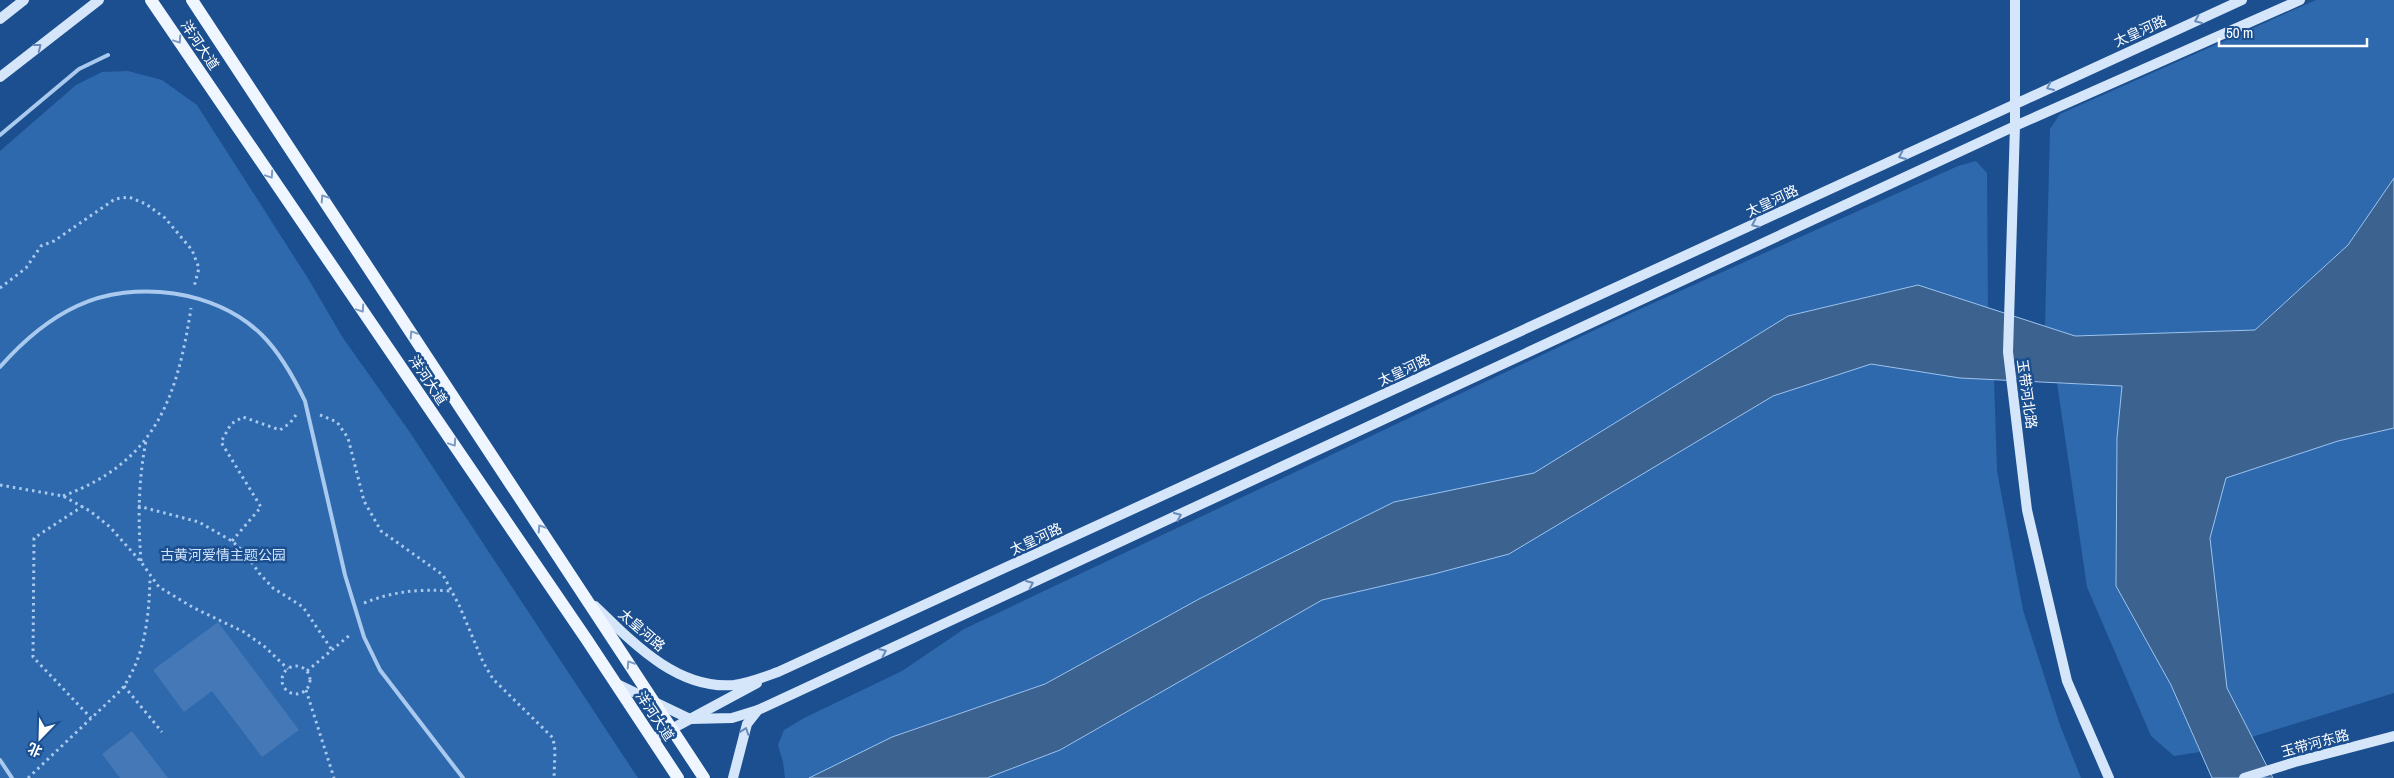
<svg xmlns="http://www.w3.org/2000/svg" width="2394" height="778" viewBox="0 0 2394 778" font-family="'Archivo Narrow','Noto Sans SC',sans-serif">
	<rect width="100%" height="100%" fill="#1b4f8f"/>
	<g fill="#2e69ad">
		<polygon points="2316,0 2394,0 2394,178 2348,245 2255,330 2075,336 2045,326 2050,129 2060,114"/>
		<polygon points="128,71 162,80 197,105 309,280 343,338 409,431 638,778 0,778 0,151 76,85 102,72"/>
		<polygon points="1976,161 1987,173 1988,308 1917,285 1788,316 1534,473 1394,502 1199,599 1045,684 902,733 810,778 785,778 783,762 778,745 784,730 804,718 902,671 964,629 1618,319 1958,166"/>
		<polygon points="1871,364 1960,378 1994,379 1997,471 2023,610 2060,725 2081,778 987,778 1060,750 1322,600 1434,574 1509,554 1773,396"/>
		<polygon points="2057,383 2122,386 2117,438 2116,585 2171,685 2200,752 2174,756 2151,736 2087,587"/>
		<polygon points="2394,428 2394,693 2252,737 2227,688 2210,538 2225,478 2338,441"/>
	</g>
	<polygon fill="#3c6290" stroke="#9cc4f0" points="2394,178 2394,428 2338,441 2226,478 2210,538 2227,688 2273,778 2212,778 2171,685 2116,586 2117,438 2122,386 1960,378 1871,364 1773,396 1509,554 1434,574 1322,600 1060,750 987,778 809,778 892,737 1045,684 1199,599 1394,502 1534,473 1788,316 1918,285 2075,336 2255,330 2348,245"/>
	<g fill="#4478b7">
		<polygon points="218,622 299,730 262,757 212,691 184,712 153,670"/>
		<polygon points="132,731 168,778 120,778 102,754"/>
	</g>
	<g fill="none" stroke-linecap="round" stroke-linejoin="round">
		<g stroke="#a9c9ee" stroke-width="3" stroke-dasharray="2.5 4" stroke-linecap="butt">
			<polyline points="0,288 26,268 41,246 54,241 115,199 129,197 146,204 165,218 192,250 199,268 194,287"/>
			<polyline points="320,415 337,422 348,438 364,501 381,531 443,575 459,605 483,662 493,679 553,738 555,750 554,778"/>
			<polyline points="0,485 63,496 90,511 110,527 141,562 159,587 194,608 244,632 265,647 288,669"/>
			<path d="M63 496C155 462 177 399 191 308"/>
			<polyline points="83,506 34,538 33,657 91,718"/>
			<polyline points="138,506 199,522 232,541 246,554 259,573 273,588 303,607 332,650"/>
			<polyline points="232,541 261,507 221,442 231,424 243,417 280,430 290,423 296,415"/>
			<path d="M141 561C138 520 138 482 146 441"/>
			<path d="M364 603C394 591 419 589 451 591"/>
			<circle cx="296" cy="680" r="14"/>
			<polyline points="307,671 351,634"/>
			<polyline points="124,686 162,732"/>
			<polyline points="306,690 334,778"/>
			<path d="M28 778 122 689C145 656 149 618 150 578"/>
		</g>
		<g stroke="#a9c9ee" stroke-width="4">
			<polyline points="0,135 79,69 108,55"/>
			<path d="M0 367C22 342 47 320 77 306 135 279 216 290 262 335 281 354 294 378 305 401L345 575 364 637 380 670 463 778"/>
			<polyline points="0,760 12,778"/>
		</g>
		<g stroke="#d6e6fa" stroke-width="10">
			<polyline points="2015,0 2015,126 2008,352 2027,510 2067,681 2109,778"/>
			<polyline points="0,19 24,0"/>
			<polyline points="0,77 99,0"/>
			<path d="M595 606C632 642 677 690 734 685 749 683 764 677 778 672L2242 0"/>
			<polyline points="617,684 690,719 732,718 758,710"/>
			<polyline points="653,739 757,683"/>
			<polyline points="733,778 747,724 758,710 2015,126 2300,0"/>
			<polyline points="2244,778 2295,762 2394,736"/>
		</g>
		<g stroke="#f0f6ff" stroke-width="12">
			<polyline points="151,0 587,640 678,778"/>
			<polyline points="192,0 704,778"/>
		</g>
	</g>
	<defs><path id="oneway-chevron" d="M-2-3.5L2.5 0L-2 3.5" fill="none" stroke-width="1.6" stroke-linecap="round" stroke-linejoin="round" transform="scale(1.25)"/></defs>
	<g stroke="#668bba">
		<use href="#oneway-chevron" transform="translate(2198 20) rotate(156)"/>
		<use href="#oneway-chevron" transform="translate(38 47) rotate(-38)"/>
		<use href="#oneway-chevron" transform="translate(2050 87) rotate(156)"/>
		<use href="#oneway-chevron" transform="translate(1902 156) rotate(155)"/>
		<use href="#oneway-chevron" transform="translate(1755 224) rotate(155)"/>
		<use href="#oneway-chevron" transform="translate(1178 516) rotate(-25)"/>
		<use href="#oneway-chevron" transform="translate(1030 584) rotate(-25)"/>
		<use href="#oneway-chevron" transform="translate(883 652) rotate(-25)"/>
		<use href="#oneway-chevron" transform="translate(745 731) rotate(-71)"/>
	</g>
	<g stroke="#7b9ac1">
		<use href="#oneway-chevron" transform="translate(178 40) rotate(56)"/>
		<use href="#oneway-chevron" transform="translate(270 175) rotate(56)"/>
		<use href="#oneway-chevron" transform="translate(324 198) rotate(-123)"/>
		<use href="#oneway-chevron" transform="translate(361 309) rotate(56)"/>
		<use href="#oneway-chevron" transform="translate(413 334) rotate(-123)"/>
		<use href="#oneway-chevron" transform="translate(453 443) rotate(56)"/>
		<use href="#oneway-chevron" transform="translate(541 528) rotate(-123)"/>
		<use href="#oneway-chevron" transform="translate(630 664) rotate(-123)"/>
	</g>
	<g text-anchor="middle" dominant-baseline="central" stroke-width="5" stroke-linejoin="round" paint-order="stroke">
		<g font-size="14" fill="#fff" stroke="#1b4f8f">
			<text transform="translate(2140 31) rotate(-24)">太皇河路</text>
			<text transform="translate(200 45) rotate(56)">洋河大道</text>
			<text transform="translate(1772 201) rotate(-25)">太皇河路</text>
			<text transform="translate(1404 370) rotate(-25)">太皇河路</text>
			<text transform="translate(428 380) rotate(56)">洋河大道</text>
			<text transform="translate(2027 394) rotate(82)">玉带河北路</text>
			<text transform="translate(1036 539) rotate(-25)">太皇河路</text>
			<text transform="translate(642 630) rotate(41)">太皇河路</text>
			<text transform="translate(655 716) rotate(56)">洋河大道</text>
			<text transform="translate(2315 743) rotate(-15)">玉带河东路</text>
		</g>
		<g font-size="14" fill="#cfe3fa" stroke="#1b4f8f">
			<text x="223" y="555">古黄河爱情主题公园</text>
		</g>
	</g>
	<g transform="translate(40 738) rotate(203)" stroke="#1b4f8f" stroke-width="4" paint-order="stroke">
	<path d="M0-4L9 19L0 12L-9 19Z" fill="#ffffff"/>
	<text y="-8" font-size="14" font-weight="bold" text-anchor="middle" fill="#ffffff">北</text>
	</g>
	<path d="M2219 38v8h148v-8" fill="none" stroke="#ffffff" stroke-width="2.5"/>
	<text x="2226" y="38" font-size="15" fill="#ffffff" stroke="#1b4f8f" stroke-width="4" paint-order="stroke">50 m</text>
</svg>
